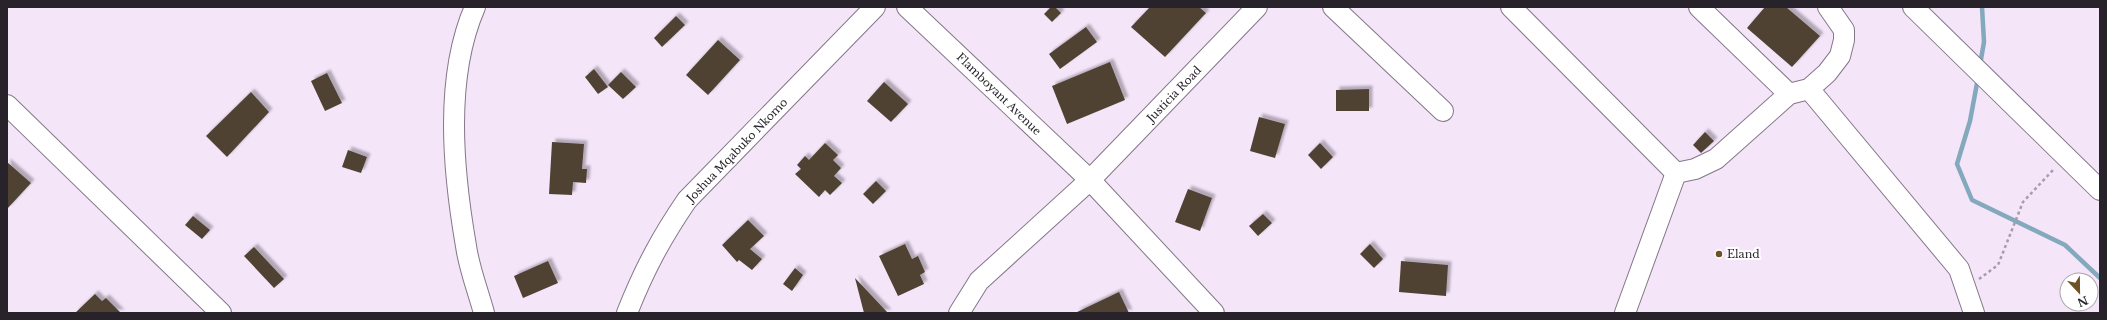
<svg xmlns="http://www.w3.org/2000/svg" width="2107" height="320" viewBox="0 0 2107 320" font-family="'Libre Baskerville',serif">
	<defs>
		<filter id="shadow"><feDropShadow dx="3.5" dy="-3.5" stdDeviation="1" flood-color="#0004"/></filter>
	</defs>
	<rect width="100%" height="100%" fill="#f4e5f9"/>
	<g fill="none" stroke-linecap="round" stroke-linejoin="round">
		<g stroke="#84a8bc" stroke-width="4.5">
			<polyline points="1980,65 1984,42 1982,7"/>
			<polyline points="1978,78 1970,121 1957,164 1972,200 2065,245 2100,278"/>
		</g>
	</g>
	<g fill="#4f4233" filter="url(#shadow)">
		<polygon points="1051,7 1055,7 1061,13 1052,22 1044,14"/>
		<polygon points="1150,7 1199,7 1206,13 1165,57 1131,27"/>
		<polygon points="1765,7 1786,7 1820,36 1792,67 1747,28"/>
		<polygon points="676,16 685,25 662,47 654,38"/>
		<polygon points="1086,27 1097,42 1060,69 1049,54"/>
		<polygon points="718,40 740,60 708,95 686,75"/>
		<polygon points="1110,62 1125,100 1067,124 1052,86"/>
		<polygon points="594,69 608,87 598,94 585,77"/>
		<polygon points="621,72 636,87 623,99 608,85"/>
		<polygon points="327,73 342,103 325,111 311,81"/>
		<polygon points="884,82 908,104 891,122 867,101"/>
		<polygon points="1369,89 1369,111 1336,111 1336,90"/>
		<polygon points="251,92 269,112 227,157 206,136"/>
		<polygon points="1259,117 1285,124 1275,158 1250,151"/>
		<polygon points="1705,132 1714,141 1701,153 1693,145"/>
		<polygon points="552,142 584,144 582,169 587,169 586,183 573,182 572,195 549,194"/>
		<polygon points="825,143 838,155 833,160 841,168 834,176 842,183 830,195 825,190 819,197 795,174 801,169 797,165 805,156 809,160"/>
		<polygon points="1320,143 1333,157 1321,169 1308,155"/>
		<polygon points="348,150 367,157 361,173 342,167"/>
		<polygon points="7,162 31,183 7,209"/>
		<polygon points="876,181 886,191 873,204 863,194"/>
		<polygon points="1188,189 1212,198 1200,231 1175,222"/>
		<polygon points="1263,214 1272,223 1258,236 1249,226"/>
		<polygon points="193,216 210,230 202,239 185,225"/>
		<polygon points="748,220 764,236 750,249 762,259 752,270 739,260 737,262 722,245"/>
		<polygon points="905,244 912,259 918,256 925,272 920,275 924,284 898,296 879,256"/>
		<polygon points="1370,244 1383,259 1374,268 1360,254"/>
		<polygon points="254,247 284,279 274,288 244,256"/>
		<polygon points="548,261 558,283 523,298 514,276"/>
		<polygon points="1401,261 1448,265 1446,296 1399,292"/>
		<polygon points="795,268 803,275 792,291 783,284"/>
		<polygon points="855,278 888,313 864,313"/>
		<polygon points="1119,292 1129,313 1075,313"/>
		<polygon points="95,294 102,301 106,298 121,313 75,313"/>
	</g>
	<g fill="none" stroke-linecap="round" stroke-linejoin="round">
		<defs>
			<g id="minor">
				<path d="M475 7C444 78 453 171 466 246 469 268 478 291 484 313"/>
				<polyline points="907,7 1090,180 1214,313"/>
				<polyline points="1333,7 1443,111"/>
				<polyline points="1511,7 1676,173"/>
				<polyline points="1699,7 1789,94"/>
				<polyline points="1913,7 2100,190"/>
				<polyline points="1809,89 1959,269 1974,313"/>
				<polyline points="7,105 221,313"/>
				<polyline points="1676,173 1695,169 1716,159 1789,94 1809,89 1827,73 1840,56 1844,40 1844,30 1828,7"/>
				<path d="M627 313C644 270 661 238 687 200L875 7"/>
				<polyline points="959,313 979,281 1090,180 1257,7"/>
				<polyline points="1625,313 1676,173"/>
			</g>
		</defs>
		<use href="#minor" stroke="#847788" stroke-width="22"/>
		<polyline stroke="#a79cab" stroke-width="2.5" stroke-dasharray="3 3" stroke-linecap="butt" points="1979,279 1998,265 2023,202 2054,169"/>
		<use href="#minor" stroke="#fff" stroke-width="20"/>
	</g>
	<circle fill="#6e5125" stroke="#fff" stroke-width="1.5" cx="1719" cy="254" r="4"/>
	<g text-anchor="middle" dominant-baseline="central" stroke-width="4" stroke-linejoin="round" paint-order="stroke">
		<g font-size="11" fill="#28232a" stroke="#fff">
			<text transform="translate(999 94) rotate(44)">Flamboyant Avenue</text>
			<text transform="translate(1174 94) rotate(-46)">Justicia Road</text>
			<text transform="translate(737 150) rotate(-46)">Joshua Mqabuko Nkomo</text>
		</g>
		<g font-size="11" fill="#28232a" stroke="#fff" text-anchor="start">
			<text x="1727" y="254">Eland</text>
		</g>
	</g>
	<rect width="2107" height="320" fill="none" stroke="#28232a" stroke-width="16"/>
	<g transform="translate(2079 292) rotate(158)"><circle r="19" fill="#ffffff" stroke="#a9a7aa"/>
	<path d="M0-3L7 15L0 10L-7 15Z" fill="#6e5125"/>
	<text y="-6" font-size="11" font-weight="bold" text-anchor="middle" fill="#28232a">N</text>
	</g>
</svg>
